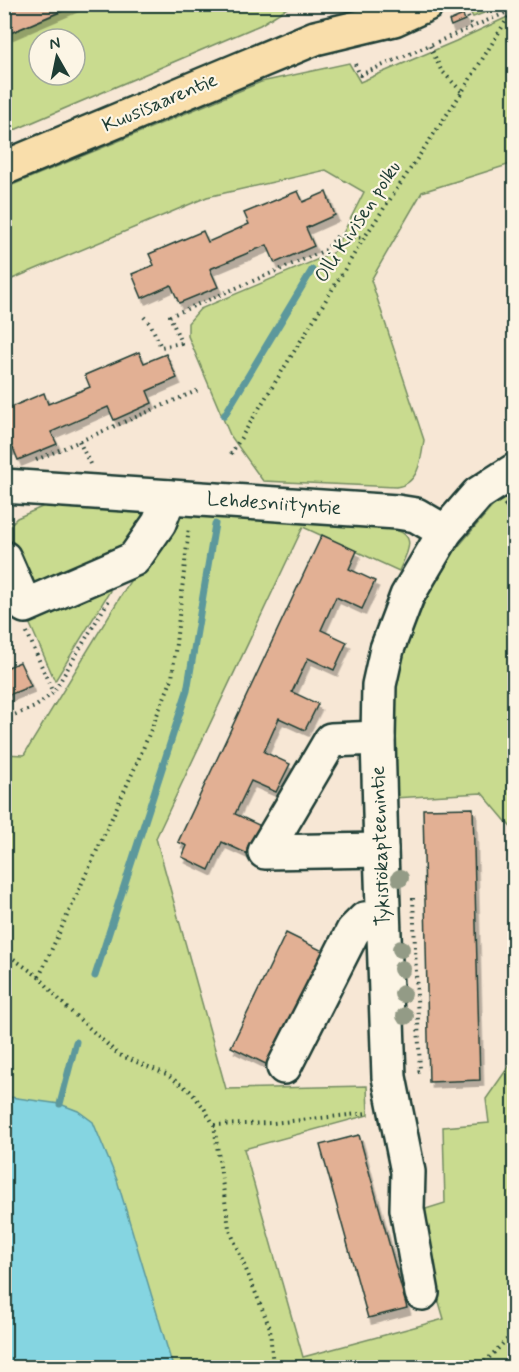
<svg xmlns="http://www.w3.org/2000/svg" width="519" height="1372" viewBox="0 0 519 1372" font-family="Mynerve,sans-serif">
	<defs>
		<filter id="shadow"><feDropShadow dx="3.5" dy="6" stdDeviation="0" flood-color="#0004"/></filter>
	</defs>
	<rect width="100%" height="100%" fill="#f7e7d5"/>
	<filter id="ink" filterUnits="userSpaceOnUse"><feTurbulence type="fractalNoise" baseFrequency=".0167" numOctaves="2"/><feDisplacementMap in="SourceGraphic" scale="12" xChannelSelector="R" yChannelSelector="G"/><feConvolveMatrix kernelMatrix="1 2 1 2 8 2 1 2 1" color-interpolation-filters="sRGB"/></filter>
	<g filter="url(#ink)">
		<g fill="#c9db8f" stroke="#748c62" stroke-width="1.5" fill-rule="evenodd">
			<polygon points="493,4 495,9 473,17 468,8 472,5"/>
			<path d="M78 5H292L260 25 5 134 4 27 8 34ZM39 39H75V75H39Z"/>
			<path d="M514 14V163L422 192 371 280 424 440C421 460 419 484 396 487L263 481 230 435 188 336V323L200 309 333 253 364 192 326 170 207 197 5 282V188L261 82 349 63 360 82 456 41Z"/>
			<polygon points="514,489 514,831 482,793 393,798 395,671 439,569 498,500"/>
			<polygon points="51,503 140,508 144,521 130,546 34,586 26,581 5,530 17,518"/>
			<path d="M172 512 387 528C420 533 408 550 399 571L303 527 156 838 226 1089 367 1086 368 1115 244 1149 303 1357 444 1319 413 1213 445 1203 443 1127 489 1123 486 1099 514 1059V1367L105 1368 5 1130 4 754 24 755Z"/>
			<polygon points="108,585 110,591 55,681 25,613"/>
		</g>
		<polygon fill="#85d5e1" stroke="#5c989c" stroke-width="1.5" points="4,1094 10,1097 60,1104 78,1111 93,1122 117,1180 173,1367 5,1367"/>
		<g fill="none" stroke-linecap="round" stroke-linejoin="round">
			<g stroke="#5c989c" stroke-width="7">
				<polyline points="224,416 312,270"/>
				<polyline points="95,976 187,691 215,524"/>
				<polyline points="60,1104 76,1042"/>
			</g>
		</g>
		<g fill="#e2b094" stroke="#1f3d34" stroke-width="1.5" filter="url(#shadow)">
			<polygon points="4,4 78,4 8,34 4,27"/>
			<polygon points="463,15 465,20 451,26 449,21"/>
			<polygon points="298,191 303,202 326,192 335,215 306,228 314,246 275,263 267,245 210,269 218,287 179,303 171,285 142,298 132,274 154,265 149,254 203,231 208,242 249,224 244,213"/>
			<polygon points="139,352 144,363 166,354 177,378 147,391 152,403 114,420 108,407 51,432 57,444 18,460 13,448 4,451 4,410 44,393 48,404 90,387 85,375"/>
			<polygon points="514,497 514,508 510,512 504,505"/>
			<polygon points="322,535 357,551 349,569 375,581 362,609 336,597 321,630 347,642 334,670 308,658 292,692 318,704 305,730 279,718 264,752 290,764 276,792 251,781 235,814 261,826 248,854 222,842 209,870 182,857 187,846 178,842"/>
			<polygon points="20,662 31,686 4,697 4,663 6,668"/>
			<polygon points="473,808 480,1080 429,1082 423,809"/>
			<polygon points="286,933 331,955 276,1069 231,1047"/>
			<polygon points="359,1135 407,1308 368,1318 320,1145"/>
		</g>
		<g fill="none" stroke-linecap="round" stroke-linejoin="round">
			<defs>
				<g id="minor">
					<polyline points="4,486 397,512 416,515 445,532"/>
					<polyline points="4,558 25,606 134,559 159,523 169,497"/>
					<polyline points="378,738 331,740 265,852 381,850"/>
					<polyline points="284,1067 353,931 365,919 382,917"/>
					<polyline points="422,1293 407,1209 408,1172 389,1077 381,850 378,738 379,685 387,649 407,596 445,532 478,494 514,471"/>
				</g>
				<polyline id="major" points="4,168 315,38 394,19 427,4"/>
			</defs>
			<use href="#minor" stroke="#1f3d34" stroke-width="38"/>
			<use href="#major" stroke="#1f3d34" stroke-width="38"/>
			<g stroke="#1f3d34" stroke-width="4" stroke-dasharray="1.5 4.5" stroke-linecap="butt">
				<polyline points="468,17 473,28"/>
				<polyline points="430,46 441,70 462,92"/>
				<polyline points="355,64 360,75 512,10"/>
				<polyline points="144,317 151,325 161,347 181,343 170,316 326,250 338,235 364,238"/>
				<polyline points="79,441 90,464"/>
				<polyline points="231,454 364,238 462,92 514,8"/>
				<polyline points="36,460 201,389"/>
				<polyline points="27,632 53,693"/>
				<polyline points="4,719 35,707 53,693 109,600"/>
				<polyline points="413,898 420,1071 415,1072"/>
				<polyline points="4,952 39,977 66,1007 119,1055 166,1074 190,1091 204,1108 214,1125 229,1228 270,1328 273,1368"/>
				<polyline points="39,977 137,763 172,679 189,527"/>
				<polyline points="214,1125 273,1123 368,1113"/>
				<polyline points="468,1368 486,1361 514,1332"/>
			</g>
			<use href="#minor" stroke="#fcf5e5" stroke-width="33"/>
			<use href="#major" stroke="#f9deab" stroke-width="33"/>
		</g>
		<g fill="#939b86">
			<circle cx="400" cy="878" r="9"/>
			<circle cx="401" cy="949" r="9"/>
			<circle cx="402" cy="969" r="9"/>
			<circle cx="403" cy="994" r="9"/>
			<circle cx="405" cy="1016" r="9"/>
		</g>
	</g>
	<g text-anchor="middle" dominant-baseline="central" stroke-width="4.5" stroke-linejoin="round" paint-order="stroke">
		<g font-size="20" fill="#1f3d34" stroke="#fcf5e5">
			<text transform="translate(160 103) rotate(-23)">Kuusisaarentie</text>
			<text transform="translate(358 222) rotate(-57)">Olli Kivisen polku</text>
			<text transform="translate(274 504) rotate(4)">Lehdesniityntie</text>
			<text transform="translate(381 846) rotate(-92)">Tykistökapteenintie</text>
		</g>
	</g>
	<rect width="519" height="1372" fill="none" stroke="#fcf5e5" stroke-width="24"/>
	<rect x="12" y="12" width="495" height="1348" fill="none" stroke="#1f3d34" stroke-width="2" filter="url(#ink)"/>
	<g transform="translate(57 57) rotate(351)"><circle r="28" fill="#fcf5e5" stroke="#a4ab9e" stroke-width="1.5"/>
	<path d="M0-4.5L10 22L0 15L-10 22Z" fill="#1f3d34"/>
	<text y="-9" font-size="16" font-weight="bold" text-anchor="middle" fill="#1f3d34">N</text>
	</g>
</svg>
